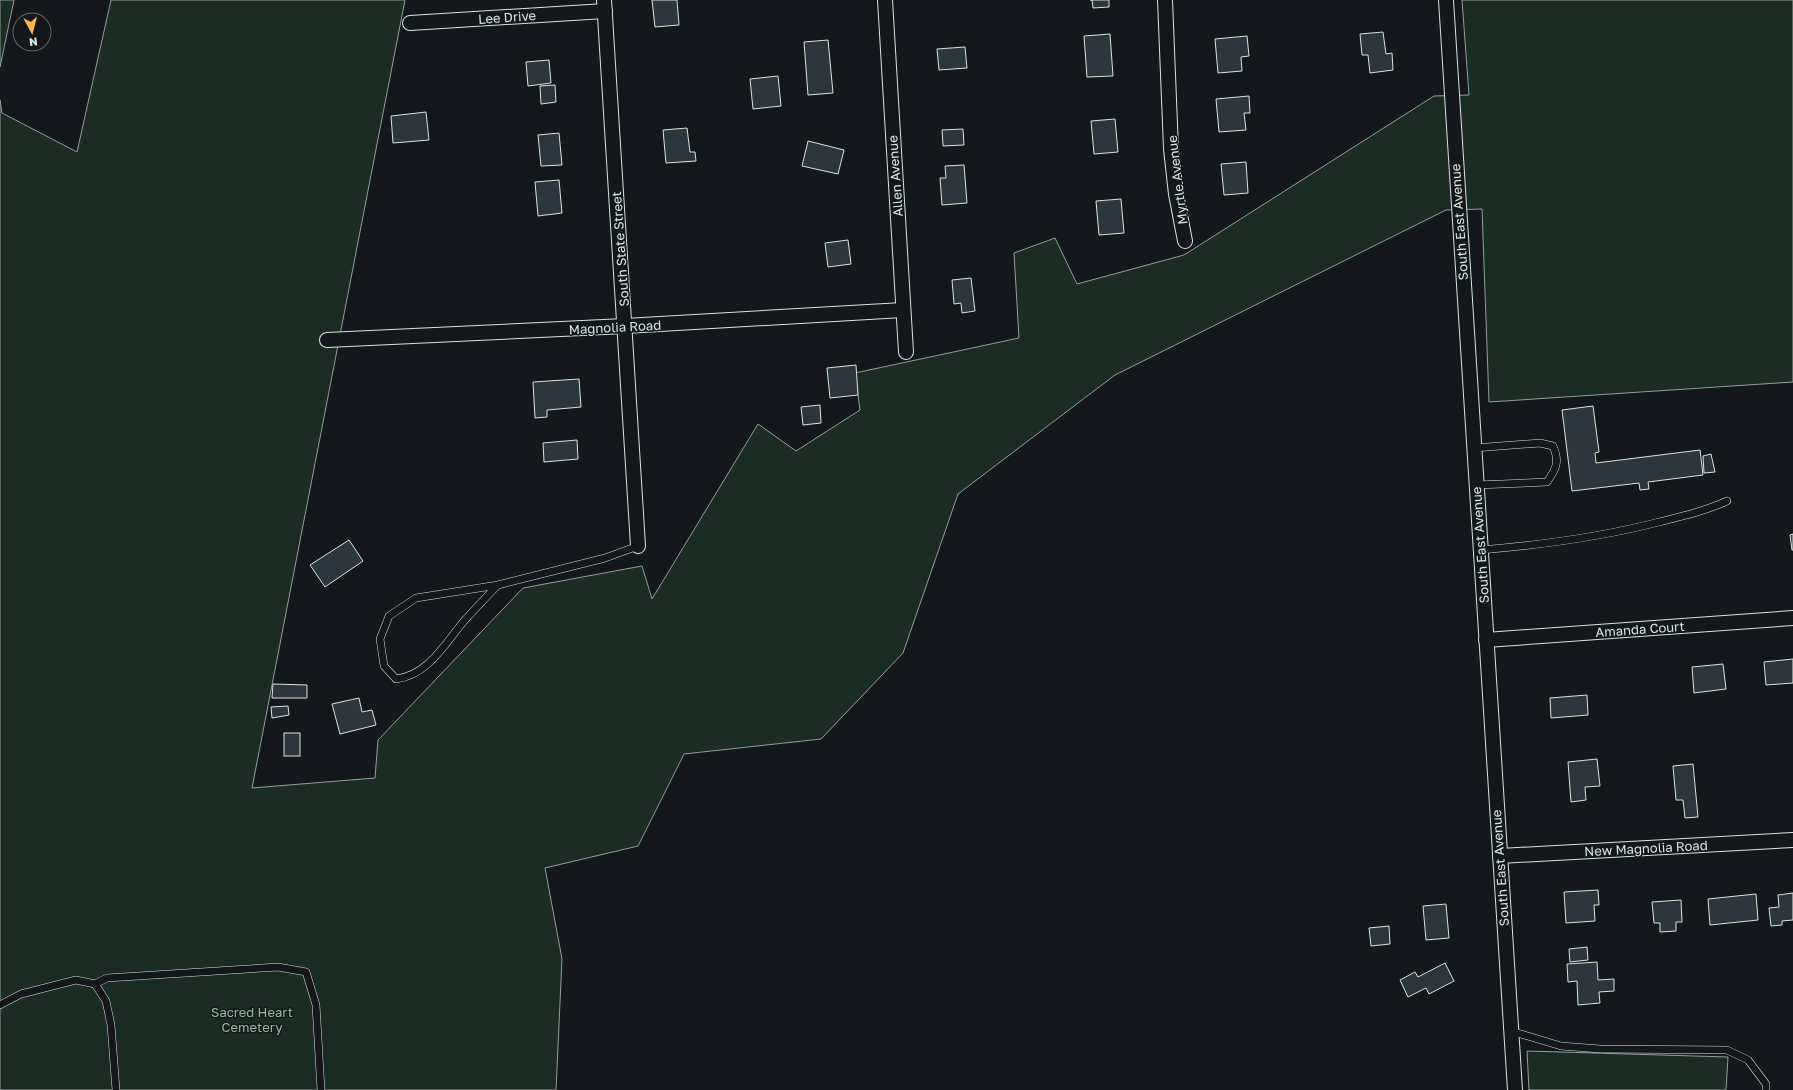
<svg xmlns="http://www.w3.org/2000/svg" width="1793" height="1090" viewBox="0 0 1793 1090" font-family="'Golos Text',sans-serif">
	<rect width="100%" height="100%" fill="#14181c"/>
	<g fill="#1a2d24" stroke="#939e99">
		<polygon points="0,0 14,0 0,67"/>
		<polygon points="111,0 405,0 252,788 375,778 378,740 523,588 642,566 652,599 758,424 796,451 860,410 855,373 1019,338 1014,253 1055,238 1077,284 1184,255 1434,96 1469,95 1462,0 1793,0 1793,382 1489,402 1482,209 1446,210 1115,375 958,494 903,653 821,739 684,754 638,846 545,868 562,959 556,1090 0,1090 0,100 2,113 77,152"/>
		<polygon points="1527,1051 1728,1057 1726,1090 1529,1090"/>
	</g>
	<g fill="#2c363c" stroke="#d8e6dc">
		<polygon points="652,0 677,0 679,25 655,27"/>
		<polygon points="1090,0 1109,0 1109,7 1093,8 1092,0"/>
		<polygon points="1383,32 1386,54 1392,53 1393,70 1370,73 1368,55 1362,55 1360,34"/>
		<polygon points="1110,34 1113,76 1087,77 1084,36"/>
		<polygon points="1247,36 1249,56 1241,57 1242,71 1218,73 1215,39"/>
		<polygon points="828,40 833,93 808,95 804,42"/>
		<polygon points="965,47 967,68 939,70 937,49"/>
		<polygon points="549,60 551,83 528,86 526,62"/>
		<polygon points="778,76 781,106 753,109 750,79"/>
		<polygon points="555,85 556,102 541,104 540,86"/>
		<polygon points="1249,96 1250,113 1244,113 1246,130 1219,132 1216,99"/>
		<polygon points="426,112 429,140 393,143 391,116"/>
		<polygon points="1115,119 1118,152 1094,154 1091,121"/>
		<polygon points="687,128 690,152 695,152 696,161 666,163 663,130"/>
		<polygon points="963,129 964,145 943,146 942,130"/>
		<polygon points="559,133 562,165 541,166 538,135"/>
		<polygon points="808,141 844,150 838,174 802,166"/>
		<polygon points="1246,162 1248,193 1224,195 1221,164"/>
		<polygon points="964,165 967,203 942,205 940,178 946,178 945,166"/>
		<polygon points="559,180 562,213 538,216 535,182"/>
		<polygon points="1121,199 1124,233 1099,235 1096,201"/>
		<polygon points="848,240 851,264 828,267 825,243"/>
		<polygon points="971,278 975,311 962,313 961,303 954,304 952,280"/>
		<polygon points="856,365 858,395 830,398 827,368"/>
		<polygon points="579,379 581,407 547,410 547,417 535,418 533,382"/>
		<polygon points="820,405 821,423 803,425 801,407"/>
		<polygon points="1593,406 1599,452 1595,453 1596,463 1700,450 1703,475 1648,482 1649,489 1640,490 1639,483 1572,491 1562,410"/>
		<polygon points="577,440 578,459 544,462 543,443"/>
		<polygon points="1711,454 1715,472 1704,473 1703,456"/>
		<polygon points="1793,534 1793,550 1792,550 1790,535"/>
		<polygon points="349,540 363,561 325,587 310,565"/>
		<polygon points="1793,659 1793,683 1766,685 1764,662"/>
		<polygon points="1723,664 1726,689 1694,693 1692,667"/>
		<polygon points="273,684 307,685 307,698 272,698"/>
		<polygon points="1587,695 1588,715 1551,718 1550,698"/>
		<polygon points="359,698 362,712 372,710 376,725 340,734 332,704"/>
		<polygon points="288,706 289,715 272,718 271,707"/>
		<rect x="284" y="733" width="16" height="23"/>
		<polygon points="1597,759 1600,786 1585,787 1586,800 1571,802 1568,762"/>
		<polygon points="1693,764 1698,817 1685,818 1683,800 1676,800 1673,766"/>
		<polygon points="1598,890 1599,905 1594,905 1595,921 1566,923 1564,892"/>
		<polygon points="1793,893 1793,920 1782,921 1782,925 1771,926 1769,908 1779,907 1778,895"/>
		<polygon points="1756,894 1758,920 1710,925 1708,899"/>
		<polygon points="1681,900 1682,922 1676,922 1676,931 1660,932 1660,923 1654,923 1652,902"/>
		<polygon points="1446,904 1449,938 1426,940 1423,906"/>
		<polygon points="1389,926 1390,944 1371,946 1369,928"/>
		<polygon points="1587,947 1588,960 1570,962 1569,949"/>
		<polygon points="1597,962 1598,980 1614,979 1614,991 1599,992 1600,1003 1578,1005 1577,981 1568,982 1567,964"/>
		<polygon points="1445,963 1454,981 1429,994 1426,988 1408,997 1400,980 1415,972 1418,977"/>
	</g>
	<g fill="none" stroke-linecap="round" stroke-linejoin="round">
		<defs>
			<g id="lane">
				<path d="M1474 448 1540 443 1553 446C1560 462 1556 469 1547 482L1477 485"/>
				<path d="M1481 550C1541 545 1601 537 1659 522 1683 516 1705 511 1727 501"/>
				<path d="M498 585C486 597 475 609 464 621 444 645 428 675 396 679L384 666 380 639 389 616 416 598 498 585 605 558 638 546"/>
				<polyline points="95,984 107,978 278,967 306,972 316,1005 321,1090"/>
				<polyline points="0,1005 21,994 76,980 95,984 106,1001 111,1025 116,1090"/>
				<polyline points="1511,1031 1561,1046 1600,1049 1727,1050 1748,1060 1766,1084 1766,1090"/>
			</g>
			<g id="street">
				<polyline points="604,0 638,546"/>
				<polyline points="885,0 906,352"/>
				<polyline points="1165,0 1171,149 1176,194 1185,241"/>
				<polyline points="1446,0 1515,1090"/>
				<polyline points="410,23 605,11"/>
				<polyline points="327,340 625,326 903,310"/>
				<polyline points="1486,640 1793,618"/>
				<polyline points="1500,856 1793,840"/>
			</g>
		</defs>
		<use href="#lane" stroke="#d8e6dc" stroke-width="8"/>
		<use href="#street" stroke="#d8e6dc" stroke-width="16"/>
		<use href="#lane" stroke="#14181c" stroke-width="7"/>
		<use href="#street" stroke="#14181c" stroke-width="14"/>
	</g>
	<g text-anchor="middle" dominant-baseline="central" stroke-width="3" stroke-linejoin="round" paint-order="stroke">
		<g font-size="13" fill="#d8e6dc" stroke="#14181c">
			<text transform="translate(507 17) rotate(-4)">Lee Drive</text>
			<text transform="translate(895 176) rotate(-94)">Allen Avenue</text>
			<text transform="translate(1177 180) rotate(-97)">Myrtle Avenue</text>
			<text transform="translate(1459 222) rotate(-94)">South East Avenue</text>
			<text transform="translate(620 249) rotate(-94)">South State Street</text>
			<text transform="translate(615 327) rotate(-3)">Magnolia Road</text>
			<text transform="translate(1480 545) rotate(-94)">South East Avenue</text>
			<text transform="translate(1640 629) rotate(-4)">Amanda Court</text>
			<text transform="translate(1646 848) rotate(-3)">New Magnolia Road</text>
			<text transform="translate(1500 868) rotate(-94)">South East Avenue</text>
		</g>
		<g font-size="13" fill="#8ac095" stroke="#14181c">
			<text x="252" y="1012">Sacred Heart<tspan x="252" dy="15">Cemetery</tspan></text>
		</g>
	</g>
	<g transform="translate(32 32) rotate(173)"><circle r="19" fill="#14181c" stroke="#626a69"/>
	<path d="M0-3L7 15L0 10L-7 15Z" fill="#ffb74d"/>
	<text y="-6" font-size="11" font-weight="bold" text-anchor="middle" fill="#d8e6dc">N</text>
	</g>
</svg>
